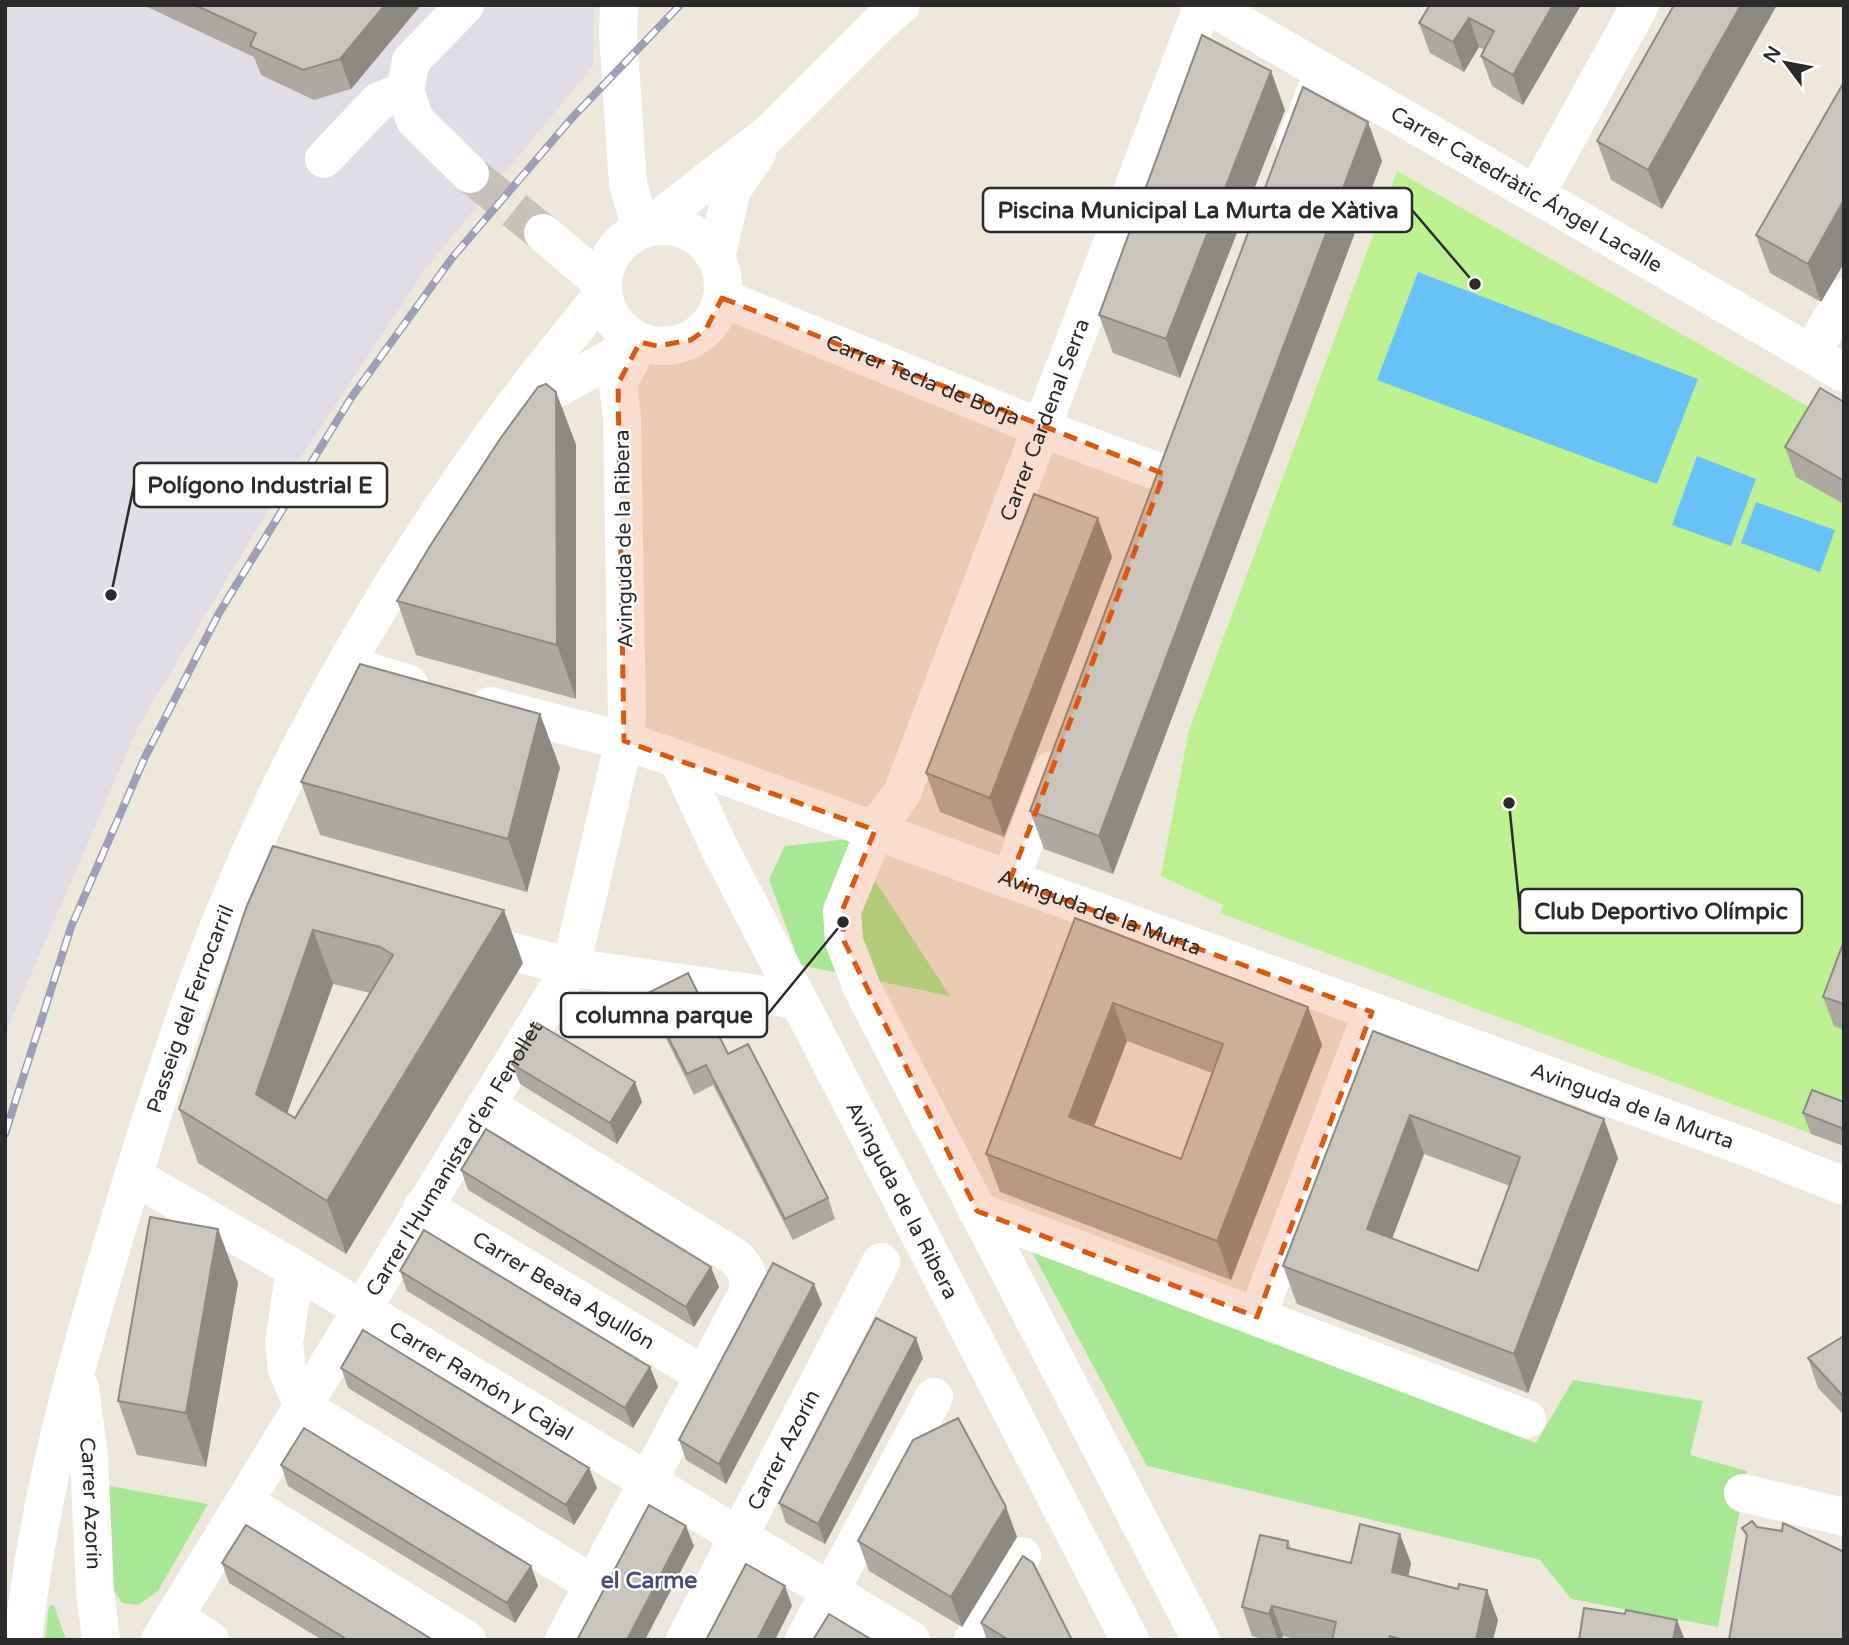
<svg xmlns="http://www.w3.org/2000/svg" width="1849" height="1645" viewBox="0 0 1849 1645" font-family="'Varela Round',sans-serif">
	<rect width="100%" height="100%" fill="#eee8dc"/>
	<polygon fill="#e0dde6" points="5,5 594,5 593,66 427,267 296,464 139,725 5,1034"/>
	<g fill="#a8e895">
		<polygon points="848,839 950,996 800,965 769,879 785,846"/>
		<polygon points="1032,1252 1536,1443 1573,1380 1703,1401 1690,1455 1747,1471 1718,1627 1571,1599 1540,1560 1147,1466"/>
		<polygon points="104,1485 208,1504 158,1591 138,1605 122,1603 111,1586"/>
		<polygon points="54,1605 66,1640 45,1640 49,1606"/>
	</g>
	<polygon fill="#bdf090" points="1397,171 1844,427 1844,1146 1220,913 1223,905 1161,876 1189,730"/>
	<g fill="#68c1f7">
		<polygon points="1418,272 1698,379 1657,484 1377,380"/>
		<polygon points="1697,456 1756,479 1731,546 1672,525"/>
		<polygon points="1756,502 1835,530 1820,572 1741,543"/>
	</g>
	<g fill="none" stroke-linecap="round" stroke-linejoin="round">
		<polyline stroke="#c7c2b9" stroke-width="38" stroke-dasharray="38 19" stroke-linecap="butt" points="470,174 543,233"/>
		<g stroke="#fff" stroke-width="38">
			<polyline points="465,5 411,61 405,91 415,120 470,174"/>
			<polyline points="619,5 618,34 628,184 641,229"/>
			<path id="s1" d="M1208 5 1844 373"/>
			<polyline points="1295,143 1324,72"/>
			<polyline points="324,159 379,101 405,91"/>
			<polyline points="1536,194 1640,5"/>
			<circle cx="663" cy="286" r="60"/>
			<polyline points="648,227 771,132 882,21 901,5"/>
			<polyline points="543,233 602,283"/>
			<polyline points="716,257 732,190 757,153"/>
			<path id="s2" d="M722 298 1041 428 1164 474"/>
			<polyline points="1811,354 1844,297"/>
			<polyline points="524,410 545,395 640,342"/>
			<polyline points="347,665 409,684"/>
			<path id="s3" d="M490 706 624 741 678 759 1751 1149 1844 1186"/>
			<path id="s4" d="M678 759 719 847 1130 1640"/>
			<polyline points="1010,880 1052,770"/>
			<polyline points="468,940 571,967 798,1000"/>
			<path d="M486 1105 735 1257C748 1269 751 1279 746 1296L564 1640"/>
			<path id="s5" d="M133 1176 295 1269 911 1640"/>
			<path id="s6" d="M423 1206 704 1375"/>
			<polyline points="977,1211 1527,1419"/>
			<polyline points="295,1269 284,1343 287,1370 303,1407"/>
			<polyline points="1257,1317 1372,1012"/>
			<path id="s7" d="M80 1388 89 1456 95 1591 101 1640"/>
			<polyline points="303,1407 593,1584"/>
			<polyline points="1743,1493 1844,1517"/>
			<polyline points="244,1502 467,1640"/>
			<polyline points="174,1617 210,1640"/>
			<path id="s8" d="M23 1640C38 1496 78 1357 120 1219 155 1105 191 990 238 881 305 724 393 574 493 435 527 387 566 340 603 294"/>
			<path id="s9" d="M160 1640 571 967 624 741 627 717 622 417 618 384 640 342"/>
			<path id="s10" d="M685 1640 881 1262"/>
			<polyline points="804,1640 934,1397"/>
			<polyline points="973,1640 1022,1556"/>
			<path id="s11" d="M1201 1640 862 988 844 941 842 911 875 830 902 793 1203 5"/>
		</g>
		<defs>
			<polyline id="rail" points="5,1134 71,927 145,757 219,613 351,398 452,258 572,118 680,5"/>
		</defs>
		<use href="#rail" stroke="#9e9fb7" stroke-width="8"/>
		<use href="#rail" stroke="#fff" stroke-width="5" stroke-dasharray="16" stroke-linecap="butt"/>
	</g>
	<g fill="#ada9a2" fill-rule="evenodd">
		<polygon points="143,5 421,5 351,89 314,100 261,75 254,57"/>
		<polygon points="1581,5 1523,105 1492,86 1481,56 1484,50 1479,47 1464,72 1430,53 1419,23"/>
		<polygon points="1674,5 1662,209 1611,180 1597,141"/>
		<polygon points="1844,82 1844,263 1821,302 1770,273 1756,235"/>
		<polygon points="1285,110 1180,378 1113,353 1099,315"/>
		<polygon points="1368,122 1382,161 1113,874 1044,849 1030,811"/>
		<polygon points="556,392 576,445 576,699 416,655 397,601"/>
		<polygon points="1844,402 1844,504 1796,477 1785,447"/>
		<polygon points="1112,557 1004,837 940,812 926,773"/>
		<polygon points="540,714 560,768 527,892 320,835 301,782"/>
		<path d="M246 908 523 963 346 1254 198 1163 179 1109ZM333 984 370 993 295 1118 287 1113Z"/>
		<path d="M1075 918 1308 1007 1322 1045 1231 1280 1000 1192 986 1154ZM1127 1041 1212 1073 1181 1159 1094 1126Z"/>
		<polygon points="1844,941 1844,1030 1834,1026 1823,997"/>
		<polygon points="646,994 828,1198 835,1219 793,1240 713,1085 694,1095 654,1014"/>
		<path d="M1373 1031 1618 1158 1528 1393 1297 1304 1283 1266ZM1424 1154 1510 1186 1478 1271 1392 1239Z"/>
		<polygon points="512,1064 642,1102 617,1144 520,1084"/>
		<polygon points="1844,1102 1844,1146 1811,1134 1803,1113"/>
		<polygon points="461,1170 719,1287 694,1327 468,1190"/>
		<polygon points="218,1229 238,1283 206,1467 137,1455 118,1401"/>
		<polygon points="400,1271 650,1367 658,1387 633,1428 407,1291"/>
		<polygon points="822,1304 726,1484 686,1460 679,1440"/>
		<polygon points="1844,1336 1844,1415 1818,1388 1808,1358"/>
		<polygon points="923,1358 825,1544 786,1523 779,1503"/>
		<polygon points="341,1368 597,1488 574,1525 348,1388"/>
		<polygon points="281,1465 531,1566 538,1586 515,1623 288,1486"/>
		<polygon points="1006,1507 1017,1537 962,1627 869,1571 858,1541"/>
		<polygon points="1288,1541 1291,1549 1351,1563 1411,1563 1408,1576 1498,1620 1493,1640 1298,1640 1283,1636 1281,1640 1266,1640 1252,1636 1242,1607"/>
		<polygon points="222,1563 433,1640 322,1640 229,1583"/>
		<polygon points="981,1623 1072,1640 987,1640"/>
	</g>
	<g fill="#8d8a84">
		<polygon points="385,5 421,5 351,89 340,59"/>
		<polygon points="1553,5 1581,5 1523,105 1513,75"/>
		<polygon points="1741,5 1777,5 1662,209 1648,170"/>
		<polygon points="1469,18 1479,47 1464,72 1453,42"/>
		<polygon points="1271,71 1285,110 1180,378 1166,339"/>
		<polygon points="1368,122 1382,161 1113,874 1099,836"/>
		<polygon points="1844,200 1844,263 1821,302 1808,264"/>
		<polygon points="556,392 576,445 576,699 557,645"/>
		<polygon points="1098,518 1112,557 1004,837 990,798"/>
		<polygon points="540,714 560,768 527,892 508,839"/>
		<polygon points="504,910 523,963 346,1254 327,1201"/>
		<polygon points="313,930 333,984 275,1148 256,1094"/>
		<polygon points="1113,1003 1127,1041 1083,1155 1069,1117"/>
		<polygon points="1308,1007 1322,1045 1231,1280 1217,1241"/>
		<polygon points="635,1082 642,1102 617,1144 610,1123"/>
		<polygon points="1410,1115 1424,1154 1381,1268 1367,1229"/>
		<polygon points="1604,1119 1618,1158 1528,1393 1514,1354"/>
		<polygon points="218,1229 238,1283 206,1467 186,1413"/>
		<polygon points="711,1267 719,1287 694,1327 686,1307"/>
		<polygon points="814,1284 822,1304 726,1484 719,1464"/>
		<polygon points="916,1338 923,1358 825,1544 818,1524"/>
		<polygon points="650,1367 658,1387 633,1428 625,1408"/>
		<polygon points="589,1468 597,1488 574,1525 566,1505"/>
		<polygon points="1006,1507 1017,1537 962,1627 951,1597"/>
		<polygon points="686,1526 694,1546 645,1640 627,1640"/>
		<polygon points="1400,1534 1411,1563 1403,1601 1392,1572"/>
		<polygon points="531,1566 538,1586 515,1623 507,1603"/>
		<polygon points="785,1586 792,1606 775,1640 757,1640"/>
		<polygon points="1487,1590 1498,1620 1493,1640 1476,1640"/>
		<polygon points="1272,1606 1283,1636 1281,1640 1278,1640 1269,1614"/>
		<polygon points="1677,1620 1685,1640 1673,1640"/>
	</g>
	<g fill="#c9c5bc" stroke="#8d8a84" stroke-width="2" fill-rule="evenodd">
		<polygon points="195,5 385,5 340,59 303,70 250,46 256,33"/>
		<polygon points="1430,5 1553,5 1513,75 1481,56 1494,31 1469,18 1453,42 1419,23"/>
		<polygon points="1674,5 1741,5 1648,170 1597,141"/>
		<polygon points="1202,35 1271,71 1166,339 1099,315"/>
		<polygon points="1844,82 1844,200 1808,264 1756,235"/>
		<polygon points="1303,87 1368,122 1099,836 1030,811"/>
		<polygon points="546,384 556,392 557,645 397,601 430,546 500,439 538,387"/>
		<polygon points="1820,388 1844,402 1844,481 1785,447"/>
		<polygon points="1034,494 1098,518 990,798 926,773"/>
		<polygon points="360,664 540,714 508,839 301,782"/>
		<path d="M273 846 504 910 327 1201 179 1109 246 908ZM313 930 380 947 393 955 295 1118 256 1094Z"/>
		<path d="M1075 918 1308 1007 1217 1241 986 1154ZM1113 1003 1223 1044 1181 1159 1069 1117Z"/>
		<polygon points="1844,941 1844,1004 1823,997"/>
		<polygon points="688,973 728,1054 748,1044 828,1198 785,1219 706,1065 687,1074 646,994"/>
		<polygon points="537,1023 635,1082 610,1123 512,1064"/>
		<path d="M1373 1031 1604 1119 1514 1354 1283 1266ZM1410 1115 1520 1157 1478 1271 1367 1229Z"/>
		<polygon points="1812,1090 1844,1102 1844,1129 1803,1113"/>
		<polygon points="486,1129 711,1267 686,1307 461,1170"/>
		<polygon points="150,1217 218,1229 186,1413 118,1401"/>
		<polygon points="424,1230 650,1367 625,1408 400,1271"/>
		<polygon points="773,1263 814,1284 719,1464 679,1440"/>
		<polygon points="876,1318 916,1338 818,1524 779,1503"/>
		<polygon points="363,1330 589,1468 566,1505 341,1368"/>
		<polygon points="1844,1336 1844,1394 1842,1395 1808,1358"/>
		<polygon points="958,1418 1006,1507 951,1597 858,1541 913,1440"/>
		<polygon points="304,1428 531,1566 507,1603 281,1465"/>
		<polygon points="649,1505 686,1526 627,1640 577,1640"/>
		<polygon points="1752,1521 1757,1527 1782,1531 1783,1523 1844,1552 1844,1640 1729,1640 1747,1535 1742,1528"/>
		<polygon points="1360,1524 1400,1534 1392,1572 1458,1589 1459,1584 1487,1590 1476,1640 1403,1640 1390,1636 1389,1640 1332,1640 1336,1622 1272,1606 1269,1614 1242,1607 1260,1535 1288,1541 1287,1548 1351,1563"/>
		<polygon points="246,1525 433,1640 348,1640 222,1563"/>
		<polygon points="1023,1556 1033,1563 1072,1640 1009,1640 981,1623"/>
		<polygon points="746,1564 785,1586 757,1640 706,1640"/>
		<polygon points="1584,1608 1625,1614 1626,1610 1677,1620 1673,1640 1579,1640"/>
		<polygon points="829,1614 872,1640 813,1640"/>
	</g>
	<path fill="#df570e" fill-opacity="0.2" stroke="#df570e" stroke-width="5" stroke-dasharray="14 9" stroke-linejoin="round" d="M722 298 1164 474 1010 880 1372 1012 1257 1317 977 1211 844 941 842 911 875 830 624 741 618 384 640 342 657 346 691 340 706 329Z"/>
	<g text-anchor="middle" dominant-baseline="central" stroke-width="5" stroke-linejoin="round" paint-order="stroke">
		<g font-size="21" fill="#2b2b2b" stroke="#fff">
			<text stroke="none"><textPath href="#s1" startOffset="368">Carrer Catedràtic Ángel Lacalle</textPath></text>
			<text stroke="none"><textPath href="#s2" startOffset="217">Carrer Tecla de Borja</textPath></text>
			<text stroke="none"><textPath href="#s11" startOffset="1348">Carrer Cardenal Serra</textPath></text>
			<text transform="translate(624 539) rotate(-91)">Avinguda de la Ribera</text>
			<text stroke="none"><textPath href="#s3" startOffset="644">Avinguda de la Murta</textPath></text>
			<text stroke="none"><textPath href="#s8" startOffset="654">Passeig del Ferrocarril</textPath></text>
			<text stroke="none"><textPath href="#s3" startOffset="1211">Avinguda de la Murta</textPath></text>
			<text stroke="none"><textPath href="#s9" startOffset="564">Carrer l'Humanista d'en Fenollet</textPath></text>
			<text stroke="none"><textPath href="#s4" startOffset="495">Avinguda de la Ribera</textPath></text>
			<text stroke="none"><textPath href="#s6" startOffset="164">Carrer Beata Agullón</textPath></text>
			<text stroke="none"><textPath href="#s5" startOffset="404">Carrer Ramón y Cajal</textPath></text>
			<text stroke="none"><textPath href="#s10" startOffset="214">Carrer Azorín</textPath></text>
			<text stroke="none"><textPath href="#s7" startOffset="116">Carrer Azorín</textPath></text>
		</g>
		<g font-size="23" font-weight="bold" fill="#484c7f" stroke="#fff">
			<text x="649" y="1581">el Carme</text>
		</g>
	</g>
	<path fill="none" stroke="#2b2b2b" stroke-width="2.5" d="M1475 284L1412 210M111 595L134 485M1509 803L1520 911M843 922L767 1015"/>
	<g fill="#2b2b2b" stroke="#fff" stroke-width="2.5">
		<circle cx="1475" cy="284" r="7"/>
		<circle cx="111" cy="595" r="7"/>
		<circle cx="1509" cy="803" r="7"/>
		<circle cx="843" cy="922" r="7"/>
	</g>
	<g fill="#fff" stroke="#2b2b2b" stroke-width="2.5">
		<rect x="983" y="188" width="429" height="44" rx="7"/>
		<rect x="134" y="463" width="253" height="44" rx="7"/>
		<rect x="1520" y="889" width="282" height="44" rx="7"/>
		<rect x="561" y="993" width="206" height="44" rx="7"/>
	</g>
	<g font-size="23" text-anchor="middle" font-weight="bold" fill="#2b2b2b">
		<text x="1198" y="218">Piscina Municipal La Murta de Xàtiva</text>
		<text x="260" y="493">Polígono Industrial E</text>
		<text x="1661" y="919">Club Deportivo Olímpic</text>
		<text x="664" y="1023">columna parque</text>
	</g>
	<rect width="1849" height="1645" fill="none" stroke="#2b2b2b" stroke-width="14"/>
	<g transform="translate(1786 63) rotate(302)" stroke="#ffffff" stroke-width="5" paint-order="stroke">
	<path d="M0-5L12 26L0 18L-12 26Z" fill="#2b2b2b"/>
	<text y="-10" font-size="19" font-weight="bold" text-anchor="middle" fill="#2b2b2b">N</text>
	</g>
</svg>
